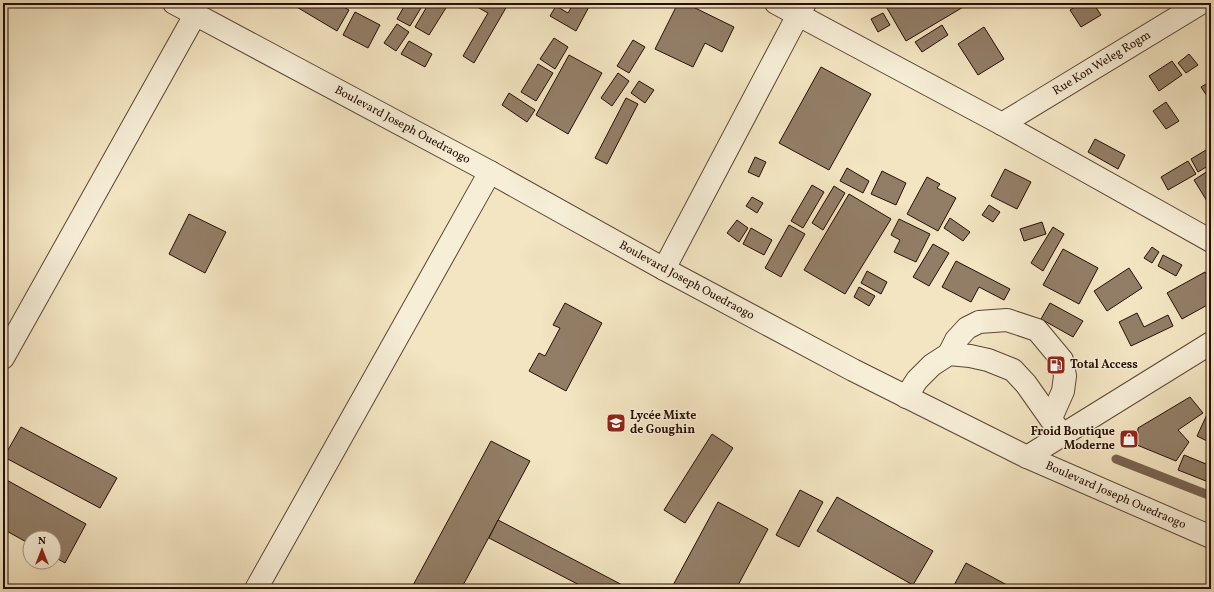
<svg xmlns="http://www.w3.org/2000/svg" width="1214" height="592" viewBox="0 0 1214 592" font-family="Vollkorn,serif">
	<rect width="100%" height="100%" fill="#f3e5c2"/>
	<filter id="stains"><feTurbulence type="fractalNoise" baseFrequency=".005" numOctaves="4"/><feColorMatrix values="0 0 0 0 .2 0 0 0 0 .09 0 0 0 0 .02 0 0 0 .5 -.17"/></filter>
	<radialGradient id="worn" r=".72"><stop offset=".6" stop-color="#630" stop-opacity="0"/><stop offset="1" stop-color="#630" stop-opacity=".3"/></radialGradient>
	<g fill="none" stroke-linecap="round" stroke-linejoin="round">
		<polyline stroke="#78634f" stroke-width="9" points="1116,459 1211,496"/>
	</g>
	<g fill="#927e67" stroke="#280e04">
		<polygon points="290,3 337,3 349,10 337,31"/>
		<polygon points="406,3 424,3 410,26 397,19"/>
		<polygon points="429,3 449,3 429,35 415,27"/>
		<polygon points="470,3 502,3 507,6 474,63 463,56 488,13"/>
		<polygon points="574,3 591,3 576,31 550,16 556,6 568,13"/>
		<polygon points="678,3 685,3 734,27 722,52 705,43 693,67 655,49"/>
		<polygon points="884,3 970,3 906,41"/>
		<polygon points="1081,3 1093,3 1101,15 1081,27 1070,10"/>
		<polygon points="355,12 380,25 368,48 343,35"/>
		<polygon points="883,13 890,25 878,32 871,19"/>
		<polygon points="397,24 409,32 396,51 384,43"/>
		<polygon points="942,25 948,35 922,52 915,42"/>
		<polygon points="984,27 1004,59 978,75 958,44"/>
		<polygon points="554,38 568,47 555,69 540,59"/>
		<polygon points="633,40 645,47 629,73 617,66"/>
		<polygon points="409,41 432,54 425,67 401,54"/>
		<polygon points="1189,54 1198,65 1186,73 1178,63"/>
		<polygon points="569,55 602,73 568,134 536,115"/>
		<polygon points="1172,61 1182,75 1159,91 1149,76"/>
		<polygon points="538,64 553,73 536,101 521,92"/>
		<polygon points="821,67 871,94 829,170 779,143"/>
		<polygon points="618,73 629,81 612,106 601,98"/>
		<polygon points="639,81 654,90 645,103 631,93"/>
		<polygon points="1211,81 1211,102 1201,87"/>
		<polygon points="509,93 535,110 527,122 502,105"/>
		<polygon points="626,98 638,104 607,164 595,158"/>
		<polygon points="1166,102 1179,121 1166,129 1153,111"/>
		<polygon points="1095,139 1125,155 1118,169 1088,152"/>
		<polygon points="1211,147 1211,164 1198,172 1191,159"/>
		<polygon points="755,157 766,162 759,177 748,172"/>
		<polygon points="1188,161 1196,174 1168,190 1161,177"/>
		<polygon points="847,168 869,181 863,193 840,181"/>
		<polygon points="1005,169 1031,182 1017,209 991,196"/>
		<polygon points="1211,169 1211,205 1210,206 1194,180"/>
		<polygon points="882,171 906,183 896,205 871,194"/>
		<polygon points="927,177 940,184 937,188 956,198 938,231 907,214"/>
		<polygon points="812,185 824,192 803,228 791,221"/>
		<polygon points="834,186 845,193 823,230 812,223"/>
		<polygon points="849,194 891,219 845,294 804,270"/>
		<polygon points="752,197 763,203 757,213 746,206"/>
		<polygon points="989,205 1000,212 993,222 982,215"/>
		<polygon points="189,214 226,232 205,273 169,254"/>
		<polygon points="950,218 970,232 963,241 944,228"/>
		<polygon points="899,219 930,234 916,262 894,252 900,240 891,235"/>
		<polygon points="737,220 748,228 739,242 727,233"/>
		<polygon points="1042,222 1046,234 1024,241 1020,229"/>
		<polygon points="789,225 805,234 781,277 765,268"/>
		<polygon points="1053,227 1064,234 1043,271 1031,263"/>
		<polygon points="751,228 772,240 764,255 743,244"/>
		<polygon points="933,244 949,253 929,286 913,277"/>
		<polygon points="1152,247 1159,252 1152,263 1144,258"/>
		<polygon points="1063,249 1098,268 1079,304 1043,285"/>
		<polygon points="1163,255 1182,265 1176,276 1158,266"/>
		<polygon points="956,261 1010,289 1004,300 979,287 971,302 942,287"/>
		<polygon points="1129,268 1142,288 1107,311 1094,291"/>
		<polygon points="867,271 887,282 881,294 861,283"/>
		<polygon points="1205,272 1211,283 1211,303 1182,319 1167,293"/>
		<polygon points="859,287 875,296 869,306 854,297"/>
		<polygon points="565,303 602,323 566,391 529,371 539,353 545,356 560,328 553,325"/>
		<polygon points="1050,303 1083,321 1073,337 1041,319"/>
		<polygon points="1137,313 1144,327 1168,315 1173,326 1131,346 1119,322"/>
		<polygon points="1190,397 1203,413 1178,430 1189,442 1176,461 1137,445 1138,428"/>
		<polygon points="1210,408 1211,409 1211,443 1197,436"/>
		<polygon points="21,427 117,478 100,508 4,457"/>
		<polygon points="712,434 733,448 685,523 664,510"/>
		<polygon points="491,441 530,461 461,589 411,589"/>
		<polygon points="1184,455 1211,466 1211,483 1178,470"/>
		<polygon points="3,478 86,524 65,563 54,557 54,538 30,538 30,544 3,529"/>
		<polygon points="800,490 823,502 799,547 776,535"/>
		<polygon points="837,497 933,551 913,585 817,531"/>
		<polygon points="718,502 768,529 736,589 671,589"/>
		<polygon points="498,520 630,589 587,589 489,538"/>
		<polygon points="966,563 1007,585 1005,589 952,589"/>
	</g>
	<g fill="none" stroke-linecap="round" stroke-linejoin="round">
		<defs>
			<g id="minor">
				<path id="s1" d="M174 3 490 172 664 269 853 370 1027 457 1211 537"/>
				<polyline points="776,3 1002,124 1211,241"/>
				<path id="s2" d="M1002 124 1201 3"/>
				<polyline points="664,269 798,15 805,3"/>
				<polyline points="949,354 956,340 967,328 979,322 1007,320 1037,330 1062,360 1065,376 1063,391 1051,418"/>
				<polyline points="3,358 195,15"/>
				<polyline points="906,397 917,380 932,365 949,354 970,356 988,360 1013,370 1026,384 1062,435"/>
				<polyline points="1027,457 1211,343"/>
				<polyline points="256,589 490,172"/>
			</g>
		</defs>
		<use href="#minor" stroke="#5b4434" stroke-width="24"/>
		<use href="#minor" stroke="#f7eed7" stroke-width="22"/>
	</g>
	<defs>
		<symbol id="fuel-square" viewBox="-11 -11 22 22"><rect x="-9" y="-9" width="18" height="18" rx="4" fill="#8f2418" stroke="#f7eed7"/><path d="M-5.5-6h7V0h2V4h1.3V-2.5L3-4.5l.8-.8L6-3V5H2.5V1h-1V6h-7ZM-4.2-4.7v3.2H.2V-4.7Z" fill="#fff"/></symbol>
		<symbol id="school-square" viewBox="-11 -11 22 22"><rect x="-9" y="-9" width="18" height="18" rx="4" fill="#8f2418" stroke="#f7eed7"/><path d="M0-5L7-2L0 1L-7-2ZM-4 1L0 2.5L4 1V4Q0 6-4 4Z" fill="#fff"/></symbol>
		<symbol id="shop-square" viewBox="-11 -11 22 22"><rect x="-9" y="-9" width="18" height="18" rx="4" fill="#8f2418" stroke="#f7eed7"/><path d="M-5-2.5h2.3a2.7 3.5 0 0 1 5.4 0H5L5.5 6h-11ZM-1.5-2.5h3a1.5 2.3 0 0 0-3 0Z" fill="#fff"/></symbol>
	</defs>
	<g fill-rule="evenodd">
		<use href="#fuel-square" x="1045" y="354" width="22" height="22"/>
		<use href="#school-square" x="605" y="412" width="22" height="22"/>
		<use href="#shop-square" x="1118" y="428" width="22" height="22"/>
	</g>
	<g text-anchor="middle" dominant-baseline="central" stroke-width="3" stroke-linejoin="round" paint-order="stroke">
		<g font-size="12" fill="#280e04" stroke="#f7eed7">
			<text stroke="none"><textPath href="#s2" startOffset="117">Rue Kon Weleg Rogm</textPath></text>
			<text stroke="none"><textPath href="#s1" startOffset="259">Boulevard Joseph Ouedraogo</textPath></text>
			<text stroke="none"><textPath href="#s1" startOffset="583">Boulevard Joseph Ouedraogo</textPath></text>
			<text stroke="none"><textPath href="#s1" startOffset="1063">Boulevard Joseph Ouedraogo</textPath></text>
		</g>
		<g font-size="12" font-weight="bold" fill="#280e04" stroke="#f7eed7" text-anchor="start">
			<text x="1070" y="365">Total Access</text>
			<text x="630" y="416">Lycée Mixte<tspan x="630" dy="14">de Goughin</tspan></text>
			<text x="1115" y="432" text-anchor="end">Froid Boutique<tspan x="1115" dy="14">Moderne</tspan></text>
		</g>
	</g>
	<rect width="1214" height="592" fill="none" stroke="#f3e5c2" stroke-width="16"/>
	<rect x="4" y="4" width="1206" height="584" fill="none" stroke="#280e04" stroke-width="2"/>
	<rect x="8" y="8" width="1198" height="576" fill="none" stroke="#280e04"/>
	<g transform="translate(42 550)"><circle r="19" fill="#f7eed7" stroke="#a49483"/>
	<path d="M0-3L7 15L0 10L-7 15Z" fill="#8f2418"/>
	<text y="-6" font-size="11" font-weight="bold" text-anchor="middle" fill="#280e04">N</text>
	</g>
	<rect width="100%" height="100%" filter="url(#stains)"/>
	<rect width="100%" height="100%" fill="url(#worn)"/>
</svg>
